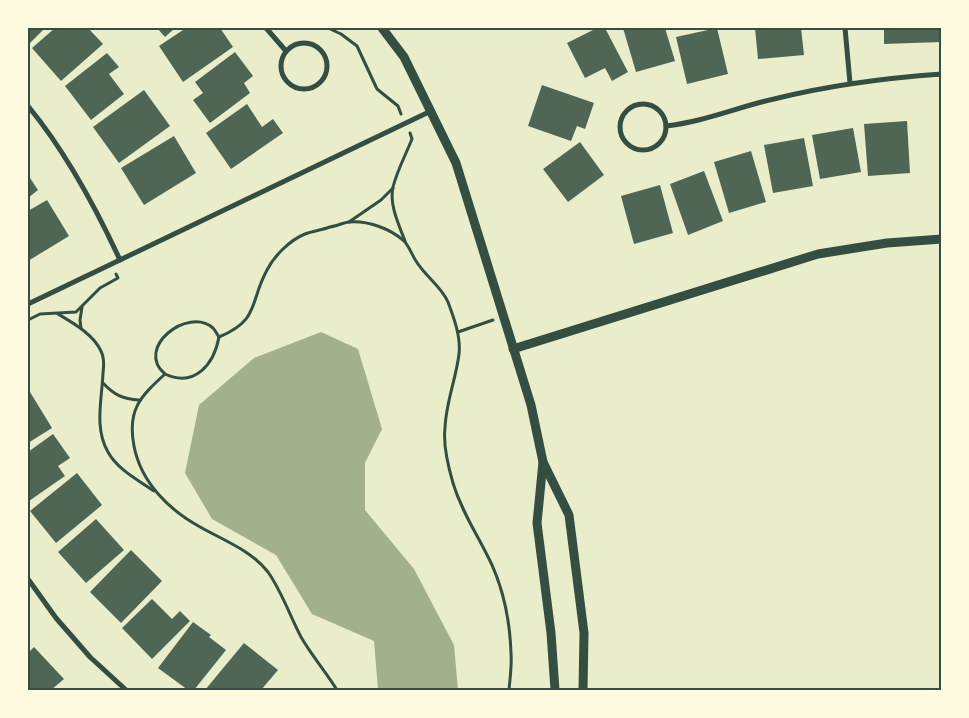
<svg xmlns="http://www.w3.org/2000/svg" width="969" height="718" viewBox="0 0 969 718" font-family="'Varela Round',sans-serif">
	<rect width="100%" height="100%" fill="#e9edc9"/>
	<polygon fill="#a3b18a" points="321,332 358,349 382,429 365,463 365,510 414,569 454,645 458,690 378,690 374,641 312,614 276,555 212,519 185,473 199,405 254,358"/>
	<g fill="#4f6655">
		<polygon points="28,28 45,28 30,43 28,41"/>
		<polygon points="55,28 88,28 103,44 61,81 32,48"/>
		<polygon points="157,28 175,28 165,37"/>
		<polygon points="186,28 220,28 233,47 183,82 159,46"/>
		<polygon points="597,28 605,28 628,72 612,81 605,68 585,78 567,43"/>
		<polygon points="623,28 665,28 675,61 636,72"/>
		<polygon points="717,28 728,74 687,84 676,37"/>
		<polygon points="755,28 801,28 804,55 758,59"/>
		<polygon points="884,28 941,28 942,42 884,44"/>
		<polygon points="235,52 253,76 244,83 250,93 210,123 193,100 203,93 195,82"/>
		<polygon points="107,53 119,67 109,74 124,94 91,120 65,86"/>
		<polygon points="542,85 594,103 585,129 577,126 571,141 528,126"/>
		<polygon points="144,90 170,126 119,163 93,127"/>
		<polygon points="247,104 262,127 273,119 283,133 231,169 206,133"/>
		<polygon points="907,121 910,173 868,176 864,124"/>
		<polygon points="853,128 861,172 820,179 812,135"/>
		<polygon points="174,136 196,173 144,205 121,168"/>
		<polygon points="804,138 813,186 773,193 764,145"/>
		<polygon points="580,142 604,175 568,202 543,169"/>
		<polygon points="751,151 766,202 729,213 714,162"/>
		<polygon points="704,171 723,221 688,235 670,184"/>
		<polygon points="28,175 38,190 28,198"/>
		<polygon points="660,185 673,233 634,244 621,196"/>
		<polygon points="47,200 69,236 28,261 28,211"/>
		<polygon points="30,392 52,428 28,443 28,393"/>
		<polygon points="53,434 70,458 58,466 65,476 29,501 28,452"/>
		<polygon points="77,473 102,505 56,543 30,511"/>
		<polygon points="96,519 124,550 86,583 58,552"/>
		<polygon points="131,550 162,581 121,623 90,592"/>
		<polygon points="152,599 172,619 180,611 190,621 152,659 122,628"/>
		<polygon points="193,622 211,635 209,637 226,650 194,690 188,690 158,668"/>
		<polygon points="244,643 278,670 261,690 205,690"/>
		<polygon points="34,647 64,679 51,690 28,690 28,653"/>
	</g>
	<g fill="none" stroke-linecap="round" stroke-linejoin="round">
		<g stroke="#344e41" stroke-width="3">
			<polyline points="328,28 341,34 357,46 377,89 398,106 401,114"/>
			<polyline points="349,222 381,200 393,188"/>
			<path d="M405 241C399 225 389 205 393 187 397 171 406 154 412 139L410 133"/>
			<path d="M58 314C73 323 93 334 101 351 104 357 104 366 103 373 102 399 94 428 108 452 117 469 138 480 154 491"/>
			<polyline points="28,320 40,314 76,312 100,288 118,278 116,274"/>
			<polyline points="81,328 80,320 82,307"/>
			<polyline points="458,332 493,320"/>
			<path d="M165 374C134 348 188 306 213 328 215 330 217 334 219 337"/>
			<path d="M103 383C114 395 123 399 139 400"/>
			<path d="M337 690C326 672 312 656 301 637 290 616 282 592 268 572 252 551 225 541 202 528 170 511 141 483 134 446 127 410 140 397 165 374 195 388 214 364 219 337 260 320 249 303 267 270 274 256 290 240 305 234 313 231 322 230 330 227 336 226 343 223 349 222 367 220 391 229 404 241 409 246 412 255 416 261 425 276 441 286 448 302 454 318 461 337 459 354 456 379 446 402 445 428 443 445 448 466 453 483 462 513 479 537 492 565 504 592 510 623 511 653 512 665 510 678 509 690"/>
		</g>
		<g stroke="#344e41" stroke-width="5">
			<polyline points="266,28 286,51"/>
			<polyline points="845,28 850,83"/>
			<circle cx="304" cy="66" r="23"/>
			<circle cx="643" cy="127" r="23"/>
			<path d="M28 106C66 152 95 206 120 260"/>
			<path d="M666 126C703 122 738 107 774 99 830 85 885 78 942 74"/>
			<polyline points="28,304 431,111"/>
			<polyline points="28,579 56,618 90,657 126,690"/>
		</g>
		<g stroke="#344e41" stroke-width="9">
			<polyline points="382,28 404,57 456,163 531,405 543,462 569,515 584,633 583,690"/>
			<polyline points="513,349 818,254 887,243 942,239"/>
			<polyline points="543,462 537,523 551,633 555,690"/>
		</g>
	</g>
	<rect width="969" height="718" fill="none" stroke="#fefae0" stroke-width="58"/>
	<rect x="29" y="29" width="911" height="660" fill="none" stroke="#344e41" stroke-width="2"/>
</svg>
